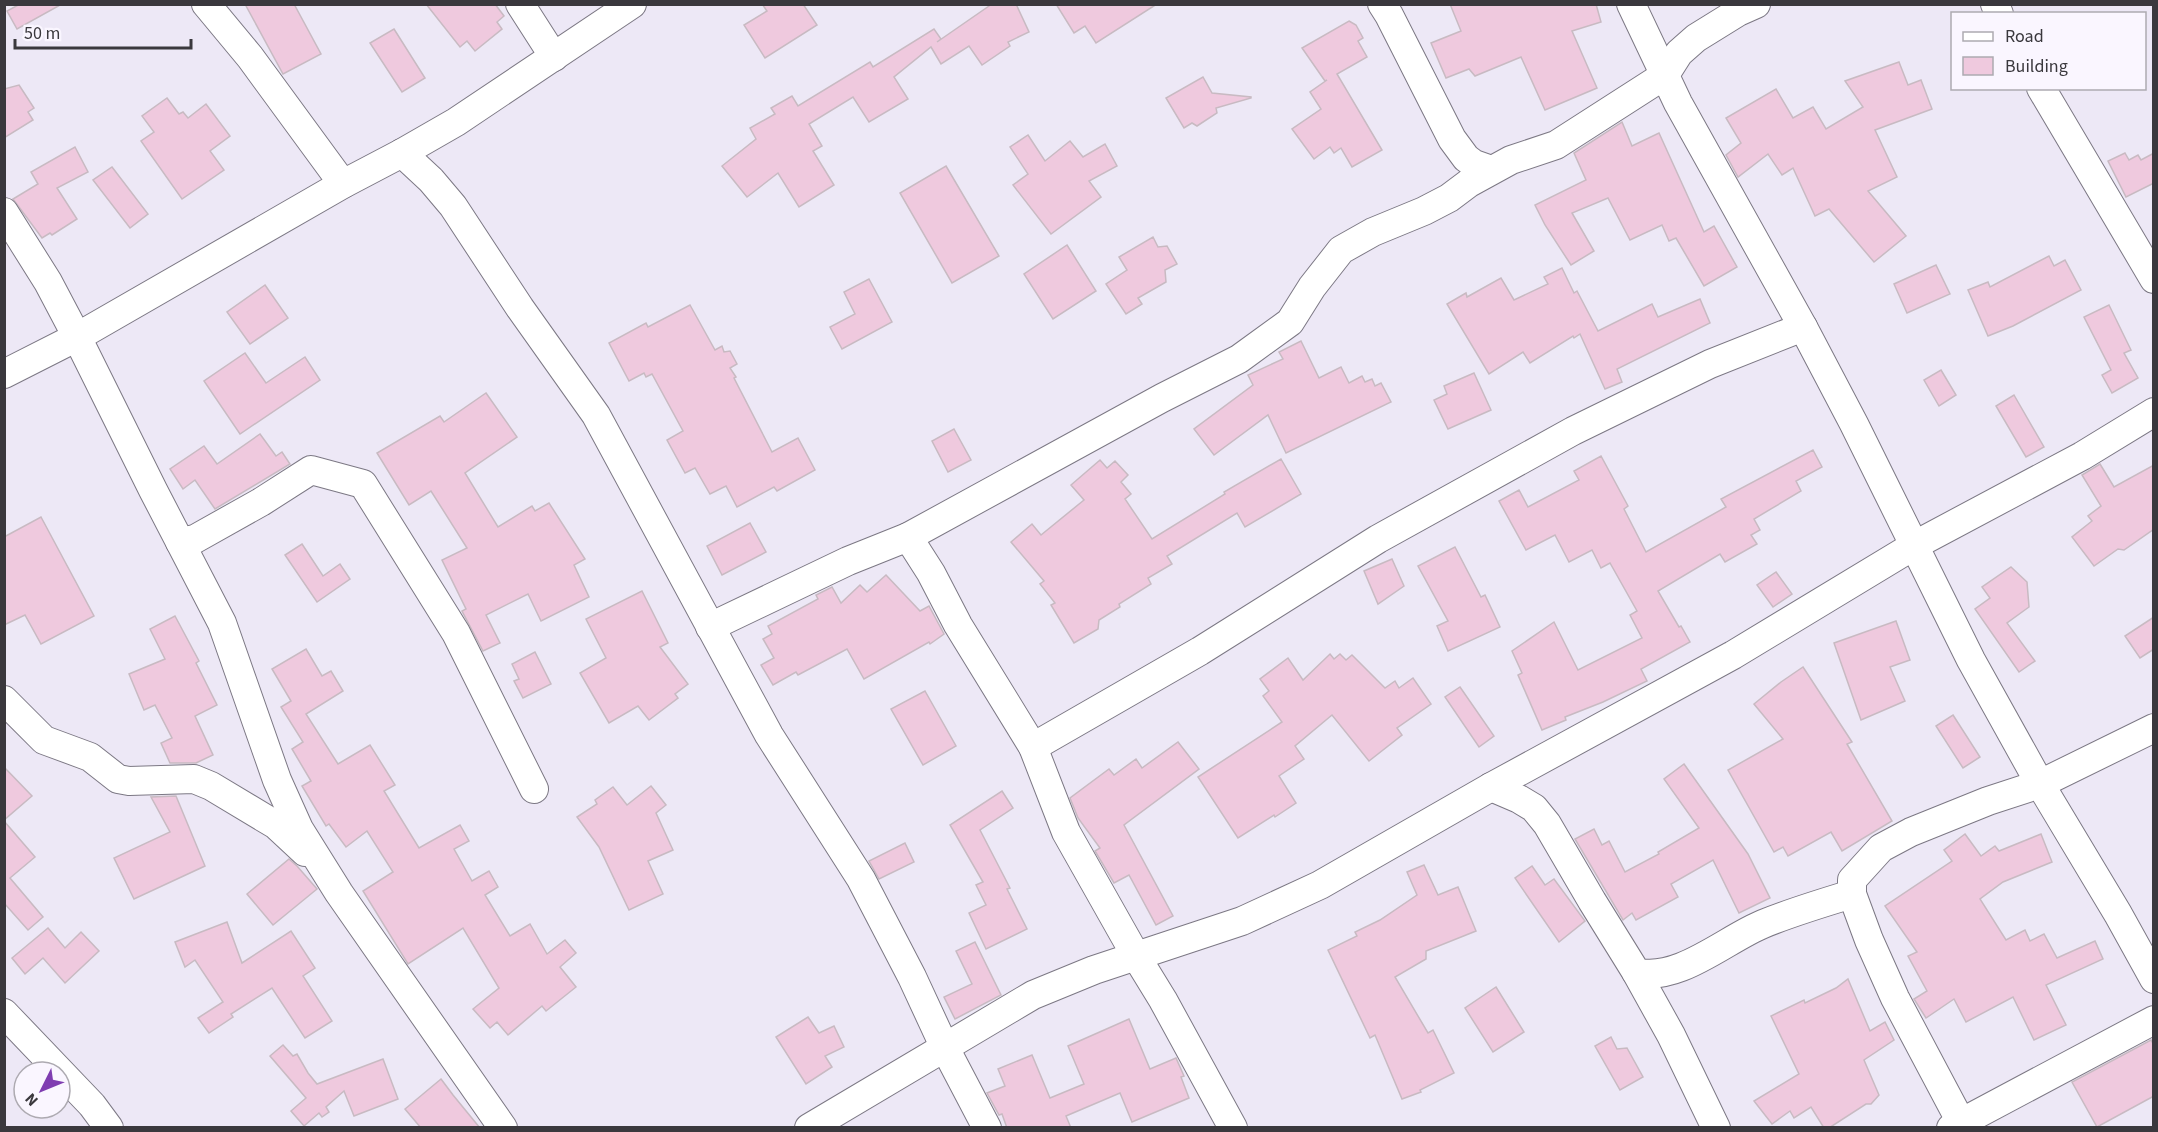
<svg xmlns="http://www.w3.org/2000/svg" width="2158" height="1132" viewBox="0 0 2158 1132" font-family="'Source Sans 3',sans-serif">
	<rect width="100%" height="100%" fill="#ede8f6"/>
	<g fill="#efc9de" stroke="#c8bac2" stroke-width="1.5">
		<polygon points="20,4 62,4 17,29 7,11"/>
		<polygon points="245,4 294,4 321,54 283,74"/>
		<polygon points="426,4 495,4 504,16 497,22 502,29 475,51 467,41 460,47"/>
		<polygon points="762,4 803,4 817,25 765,58 744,25 767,11"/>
		<polygon points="992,4 1016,4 1029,32 1008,42 1010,46 982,65 969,46 941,64 931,47 894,77 908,99 869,122 853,97 809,124 822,146 813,151 834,185 799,207 778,173 747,197 722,166 756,139 750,128 775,114 771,108 792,96 798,106 870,62 873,67 934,29 941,39 937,42"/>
		<polygon points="1056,4 1157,4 1096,43 1085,26 1074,33"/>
		<polygon points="1450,4 1596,4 1601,22 1572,31 1597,88 1545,110 1521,57 1475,76 1469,69 1446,78 1431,43 1461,31"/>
		<polygon points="1349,21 1356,25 1363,38 1358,41 1367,57 1337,74 1382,150 1352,167 1341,148 1334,153 1330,147 1314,159 1292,129 1321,109 1310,92 1327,80 1325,81 1302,48"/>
		<polygon points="394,29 425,78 402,92 370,43"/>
		<polygon points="1899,62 1908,85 1921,80 1932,109 1875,130 1897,177 1868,191 1906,236 1874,262 1829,209 1815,216 1793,168 1782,175 1768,154 1738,177 1726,155 1741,143 1726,118 1776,89 1793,118 1813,107 1826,129 1863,107 1845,81"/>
		<polygon points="1203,77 1212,93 1251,97 1251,98 1216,108 1217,113 1197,126 1192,123 1184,128 1166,98"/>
		<polygon points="19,85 34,108 28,112 33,120 4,138 4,89"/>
		<polygon points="167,98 179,114 183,112 188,118 206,104 230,136 210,151 224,170 182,199 141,141 154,132 142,116"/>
		<polygon points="1622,122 1632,146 1659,133 1704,232 1714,226 1737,267 1704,286 1676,238 1669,241 1662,225 1630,240 1608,198 1572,213 1594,251 1571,265 1545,225 1535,205 1586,180 1574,153"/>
		<polygon points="1028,135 1045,161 1070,141 1083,157 1105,144 1117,166 1089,181 1101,197 1051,234 1013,185 1028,174 1010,147"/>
		<polygon points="75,147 88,172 57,188 77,219 52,235 50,233 42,238 13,199 38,184 31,172"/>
		<polygon points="2125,153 2129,160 2138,155 2141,160 2154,153 2154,183 2126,197 2108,161"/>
		<polygon points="946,166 999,256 952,283 900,193"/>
		<polygon points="112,167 148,214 130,228 93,180"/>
		<polygon points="1153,237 1158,247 1167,246 1177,264 1165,270 1166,282 1138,298 1142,304 1126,314 1106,284 1127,270 1119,257"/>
		<polygon points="1067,245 1096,291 1053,319 1024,274"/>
		<polygon points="2049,256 2054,266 2065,260 2081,290 2013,326 1988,336 1968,290 1988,282 1990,287"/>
		<polygon points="1936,265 1950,294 1907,313 1894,284"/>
		<polygon points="1562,268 1574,293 1577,291 1598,331 1652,304 1658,317 1700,299 1710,323 1617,369 1622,382 1605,389 1580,334 1574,338 1573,336 1530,363 1523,352 1489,374 1447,304 1466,293 1467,297 1501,278 1514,300 1548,284 1544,277"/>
		<polygon points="869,279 892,322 842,349 830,327 855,314 844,292"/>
		<polygon points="265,285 288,318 250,344 227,312"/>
		<polygon points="690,305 715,350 722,346 724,352 730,351 737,364 730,368 736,377 734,378 772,452 798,438 815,470 777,491 774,487 737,507 726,486 710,494 695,468 685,473 667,440 683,431 652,374 646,377 644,373 629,381 609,343 646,323 648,327"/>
		<polygon points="2109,305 2131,350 2124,353 2138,378 2112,393 2102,375 2111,370 2084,317"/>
		<polygon points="1301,341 1319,378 1341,367 1349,383 1362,376 1365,382 1372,379 1375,386 1381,383 1391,402 1286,453 1268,415 1214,455 1194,429 1253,385 1248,375 1283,359 1279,352"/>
		<polygon points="245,353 266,383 305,357 320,380 240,434 204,381"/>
		<polygon points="1941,370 1956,395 1939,406 1924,380"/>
		<polygon points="1474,373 1491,410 1448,429 1434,400 1447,394 1444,386"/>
		<polygon points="486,393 517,437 465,473 498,527 532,506 535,511 549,503 585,559 574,565 589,597 541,621 528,594 486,615 500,643 483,651 462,611 466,609 442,560 467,548 431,491 409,505 377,453 440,416 444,422"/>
		<polygon points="2014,395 2044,447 2026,457 1996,406"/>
		<polygon points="954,429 971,460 948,472 932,441"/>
		<polygon points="260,434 276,456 282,452 290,464 215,509 195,480 183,489 170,469 204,446 217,464"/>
		<polygon points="1813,450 1822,467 1796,481 1801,491 1754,519 1760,530 1751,535 1757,544 1725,562 1720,554 1658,591 1679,627 1681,626 1690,642 1641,669 1647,681 1603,702 1565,717 1566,720 1542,730 1518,675 1522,673 1512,651 1554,622 1578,670 1642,638 1630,615 1637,611 1610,563 1601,568 1592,550 1569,562 1555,535 1526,550 1499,501 1519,490 1528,507 1579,480 1574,471 1601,456 1628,506 1624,509 1646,552 1726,507 1721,499"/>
		<polygon points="1281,459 1301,494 1245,527 1237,513 1167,556 1172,564 1148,578 1151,584 1119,604 1120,607 1099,620 1098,629 1074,643 1051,605 1055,603 1040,584 1044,581 1011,542 1032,524 1041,535 1084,500 1071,485 1100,460 1107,468 1115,461 1128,475 1121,482 1131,494 1125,499 1152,539 1225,494 1224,492"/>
		<polygon points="2100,464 2114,487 2154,465 2154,529 2124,550 2118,549 2094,566 2072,537 2092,521 2088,516 2101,506 2082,475"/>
		<polygon points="41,517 94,616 41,644 25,615 4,625 4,537"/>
		<polygon points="750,523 766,552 722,575 707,546"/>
		<polygon points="302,544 323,576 340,564 350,579 317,602 285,555"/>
		<polygon points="1455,547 1481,597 1485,595 1500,627 1448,651 1437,626 1448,621 1418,566"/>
		<polygon points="1392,559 1404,586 1378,604 1364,571"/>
		<polygon points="2011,567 2027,582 2029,607 2007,623 2035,661 2019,672 1975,609 1990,598 1982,587"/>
		<polygon points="1776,572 1792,594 1773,607 1757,585"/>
		<polygon points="886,575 920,611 929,606 944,634 930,644 929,642 864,679 847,649 798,675 796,672 773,685 761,665 774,658 763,639 772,634 768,626 818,599 816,595 832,587 841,603 860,585 867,592"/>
		<polygon points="642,591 668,643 660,647 688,684 675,694 678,698 649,720 638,706 609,723 580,673 606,658 586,619"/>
		<polygon points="175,616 199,661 196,663 217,705 195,716 213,755 196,763 170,763 161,743 172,738 155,705 144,710 129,674 165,659 150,629"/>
		<polygon points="2154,617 2154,649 2140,658 2125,636"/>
		<polygon points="1896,621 1910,660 1890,667 1905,701 1861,720 1834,643"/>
		<polygon points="306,649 322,676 331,671 343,691 306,714 338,764 370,745 395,785 384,791 419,848 460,825 469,841 454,849 472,881 489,871 498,887 485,895 510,936 530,924 547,954 565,940 576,953 560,967 576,987 546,1011 542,1006 508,1035 497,1022 490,1028 473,1009 499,988 463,928 408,964 363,891 393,872 367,831 346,847 329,824 326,826 302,786 311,781 292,749 303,742 281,707 291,701 272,669"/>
		<polygon points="535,652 551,684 523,698 514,681 519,679 512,664"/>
		<polygon points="1330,654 1334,659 1340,654 1346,660 1352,655 1385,688 1395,681 1399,688 1413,678 1431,704 1397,728 1402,735 1369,761 1332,715 1295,746 1304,759 1279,776 1296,803 1275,817 1274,815 1238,838 1198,777 1282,722 1263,696 1269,691 1260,679 1288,658 1303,680"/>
		<polygon points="1803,667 1852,742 1847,744 1892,821 1842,851 1831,832 1788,856 1783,847 1774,852 1728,770 1783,739 1754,704 1781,682"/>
		<polygon points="1460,687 1494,736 1479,747 1445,697"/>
		<polygon points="925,691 956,746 923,765 891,709"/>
		<polygon points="1953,715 1980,757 1963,768 1936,726"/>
		<polygon points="1178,742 1199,769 1124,825 1173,916 1156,925 1129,875 1114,883 1095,851 1100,848 1078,818 1070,798 1109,769 1114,775 1136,759 1142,768"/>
		<polygon points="1684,764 1748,854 1770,898 1739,913 1713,860 1671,884 1678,897 1636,920 1632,913 1623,920 1575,839 1594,829 1602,845 1609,841 1625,872 1659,854 1658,852 1699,828 1664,779"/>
		<polygon points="4,767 32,796 4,820"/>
		<polygon points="651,786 666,805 656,813 673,850 648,861 663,894 629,910 599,847 577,817 597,804 595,800 613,787 627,805"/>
		<polygon points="1002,791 1013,808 980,830 1010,888 1007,889 1027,929 986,949 969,913 986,905 976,885 983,882 950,825"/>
		<polygon points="176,796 205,866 134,899 114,858 170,832 151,797"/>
		<polygon points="4,821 35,857 10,878 43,917 28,930 4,903"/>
		<polygon points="1965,834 1981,856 1995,846 1999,851 2041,834 2052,862 2003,882 1980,899 2006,940 2025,930 2030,941 2044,934 2057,958 2095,941 2103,959 2046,985 2066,1025 2034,1040 2013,997 1966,1022 1954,999 1926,1018 1914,999 1927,991 1908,956 1917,952 1885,906 1952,861 1944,850"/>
		<polygon points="905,843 914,862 879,879 869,861"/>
		<polygon points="289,859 297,866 317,889 273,925 247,894"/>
		<polygon points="1424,865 1438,895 1458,887 1476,931 1426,951 1426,959 1395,977 1428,1033 1433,1030 1454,1073 1420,1090 1421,1092 1402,1099 1375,1035 1370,1038 1328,950 1357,936 1355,932 1380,920 1417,895 1407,872"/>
		<polygon points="1532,866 1545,885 1554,879 1585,921 1559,942 1515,878"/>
		<polygon points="227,922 242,963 291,931 315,968 303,976 332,1021 305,1038 272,988 231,1014 233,1017 209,1033 198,1018 223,1002 195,960 185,967 175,942"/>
		<polygon points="48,928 65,948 81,932 99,951 65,983 43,958 25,974 12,958"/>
		<polygon points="975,942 1001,995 955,1019 944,997 972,984 956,951"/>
		<polygon points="1848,979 1870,1031 1885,1022 1894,1040 1864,1060 1879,1095 1871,1104 1866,1104 1829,1128 1824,1128 1811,1107 1794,1118 1790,1111 1772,1124 1754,1101 1799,1074 1771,1016 1804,1000 1805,1003 1836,988"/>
		<polygon points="1496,987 1524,1032 1493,1052 1465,1008"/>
		<polygon points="808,1017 819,1033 834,1026 844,1047 825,1056 832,1067 806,1084 776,1037"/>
		<polygon points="1129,1019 1150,1069 1176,1058 1184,1076 1181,1077 1189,1098 1132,1122 1120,1093 1066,1116 1071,1128 1007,1128 1002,1114 999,1115 987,1093 1005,1086 998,1069 1032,1055 1050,1098 1084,1084 1068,1046"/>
		<polygon points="1611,1037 1617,1049 1627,1048 1643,1077 1620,1090 1595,1046"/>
		<polygon points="2151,1040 2154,1045 2154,1096 2097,1127 2072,1082"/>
		<polygon points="283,1045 293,1056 297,1054 308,1073 317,1084 383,1059 398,1099 354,1116 344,1091 326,1107 329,1112 322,1117 319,1113 304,1126 291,1111 306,1098 270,1056"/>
		<polygon points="441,1079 453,1095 480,1128 421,1128 405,1109"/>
	</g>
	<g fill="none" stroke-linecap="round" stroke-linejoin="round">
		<defs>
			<g id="minor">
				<polyline points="206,4 250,57 343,184"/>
				<polyline points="520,4 554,57"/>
				<polyline points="1382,4 1389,15 1452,139 1466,158 1474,164 1491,170"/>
				<polyline points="1631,4 1678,103 1803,327 1854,424 1971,660 2040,784 2118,914 2154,979"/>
				<polyline points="1995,4 1999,14"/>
				<polyline points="2041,88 2154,279"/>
				<polyline points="402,153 431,180 453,206 520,308 596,415 769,735 861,879 912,977 944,1046 987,1128"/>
				<polyline points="4,212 48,282 77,337 153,490 222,623 277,780 299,829 339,893 503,1128"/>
				<polyline points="4,374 77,337 343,184 402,153 456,122 632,4"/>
				<polyline points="908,537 1162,398 1239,359 1290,322 1312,287 1341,250 1373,232 1424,211 1449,198 1469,183 1511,160 1556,145 1665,75 1679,53 1696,38 1738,12 1756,4"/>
				<polyline points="180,542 195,539 261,502 311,470 363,484 456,633 534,789"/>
				<polyline points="710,627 848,561 908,537 931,573 958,625 1033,747 1066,832 1136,956 1163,1000 1233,1128"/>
				<polyline points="4,700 44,740 90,757 118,779 129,781 194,779 211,786 276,825 305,852"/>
				<polyline points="1033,747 1200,651 1378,539 1573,431 1710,364 1803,327"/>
				<path d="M1491 787 1519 799 1534 808 1547 824 1592 901 1636 972C1678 983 1726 939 1763 924 1792 912 1822 903 1852 894"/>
				<polyline points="1636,972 1671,1035 1716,1128"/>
				<polyline points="4,1013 92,1105 109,1128"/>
				<polyline points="809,1128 1033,995 1094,970 1242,921 1320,885 1491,787 1733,655 1915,545 2082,456 2154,412"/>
				<polyline points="1951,1128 2154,1020"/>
				<polyline points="1964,1128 1895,998 1869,940 1852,894 1852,880 1881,848 1911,832 1988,801 2040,784 2154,728"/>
			</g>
		</defs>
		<use href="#minor" stroke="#7c7884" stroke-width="30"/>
		<use href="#minor" stroke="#fff" stroke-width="28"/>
	</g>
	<rect width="2158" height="1132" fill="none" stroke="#3a383d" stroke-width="12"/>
	<rect x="1951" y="12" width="195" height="78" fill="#faf6ff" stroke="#adaab1" stroke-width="1.5"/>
	<rect x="1963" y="32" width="30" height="9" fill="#ffffff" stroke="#adaab1" stroke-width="1.5"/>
	<text x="2005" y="42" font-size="18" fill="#3a383d">Road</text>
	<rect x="1963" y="57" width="30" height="18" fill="#efc9de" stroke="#adaab1" stroke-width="1.5"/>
	<text x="2005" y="72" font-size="18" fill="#3a383d">Building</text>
	<g transform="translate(42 1090) rotate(227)"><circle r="28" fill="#faf6ff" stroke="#adaab1" stroke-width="1.5"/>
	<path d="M0-4.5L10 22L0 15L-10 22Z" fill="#7f3db1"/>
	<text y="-9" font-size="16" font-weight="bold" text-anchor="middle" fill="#3a383d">N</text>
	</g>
	<path d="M15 39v9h176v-9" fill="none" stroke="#3a383d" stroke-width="3"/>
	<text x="24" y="39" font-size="18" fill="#3a383d" stroke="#faf6ff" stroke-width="4.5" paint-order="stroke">50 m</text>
</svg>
